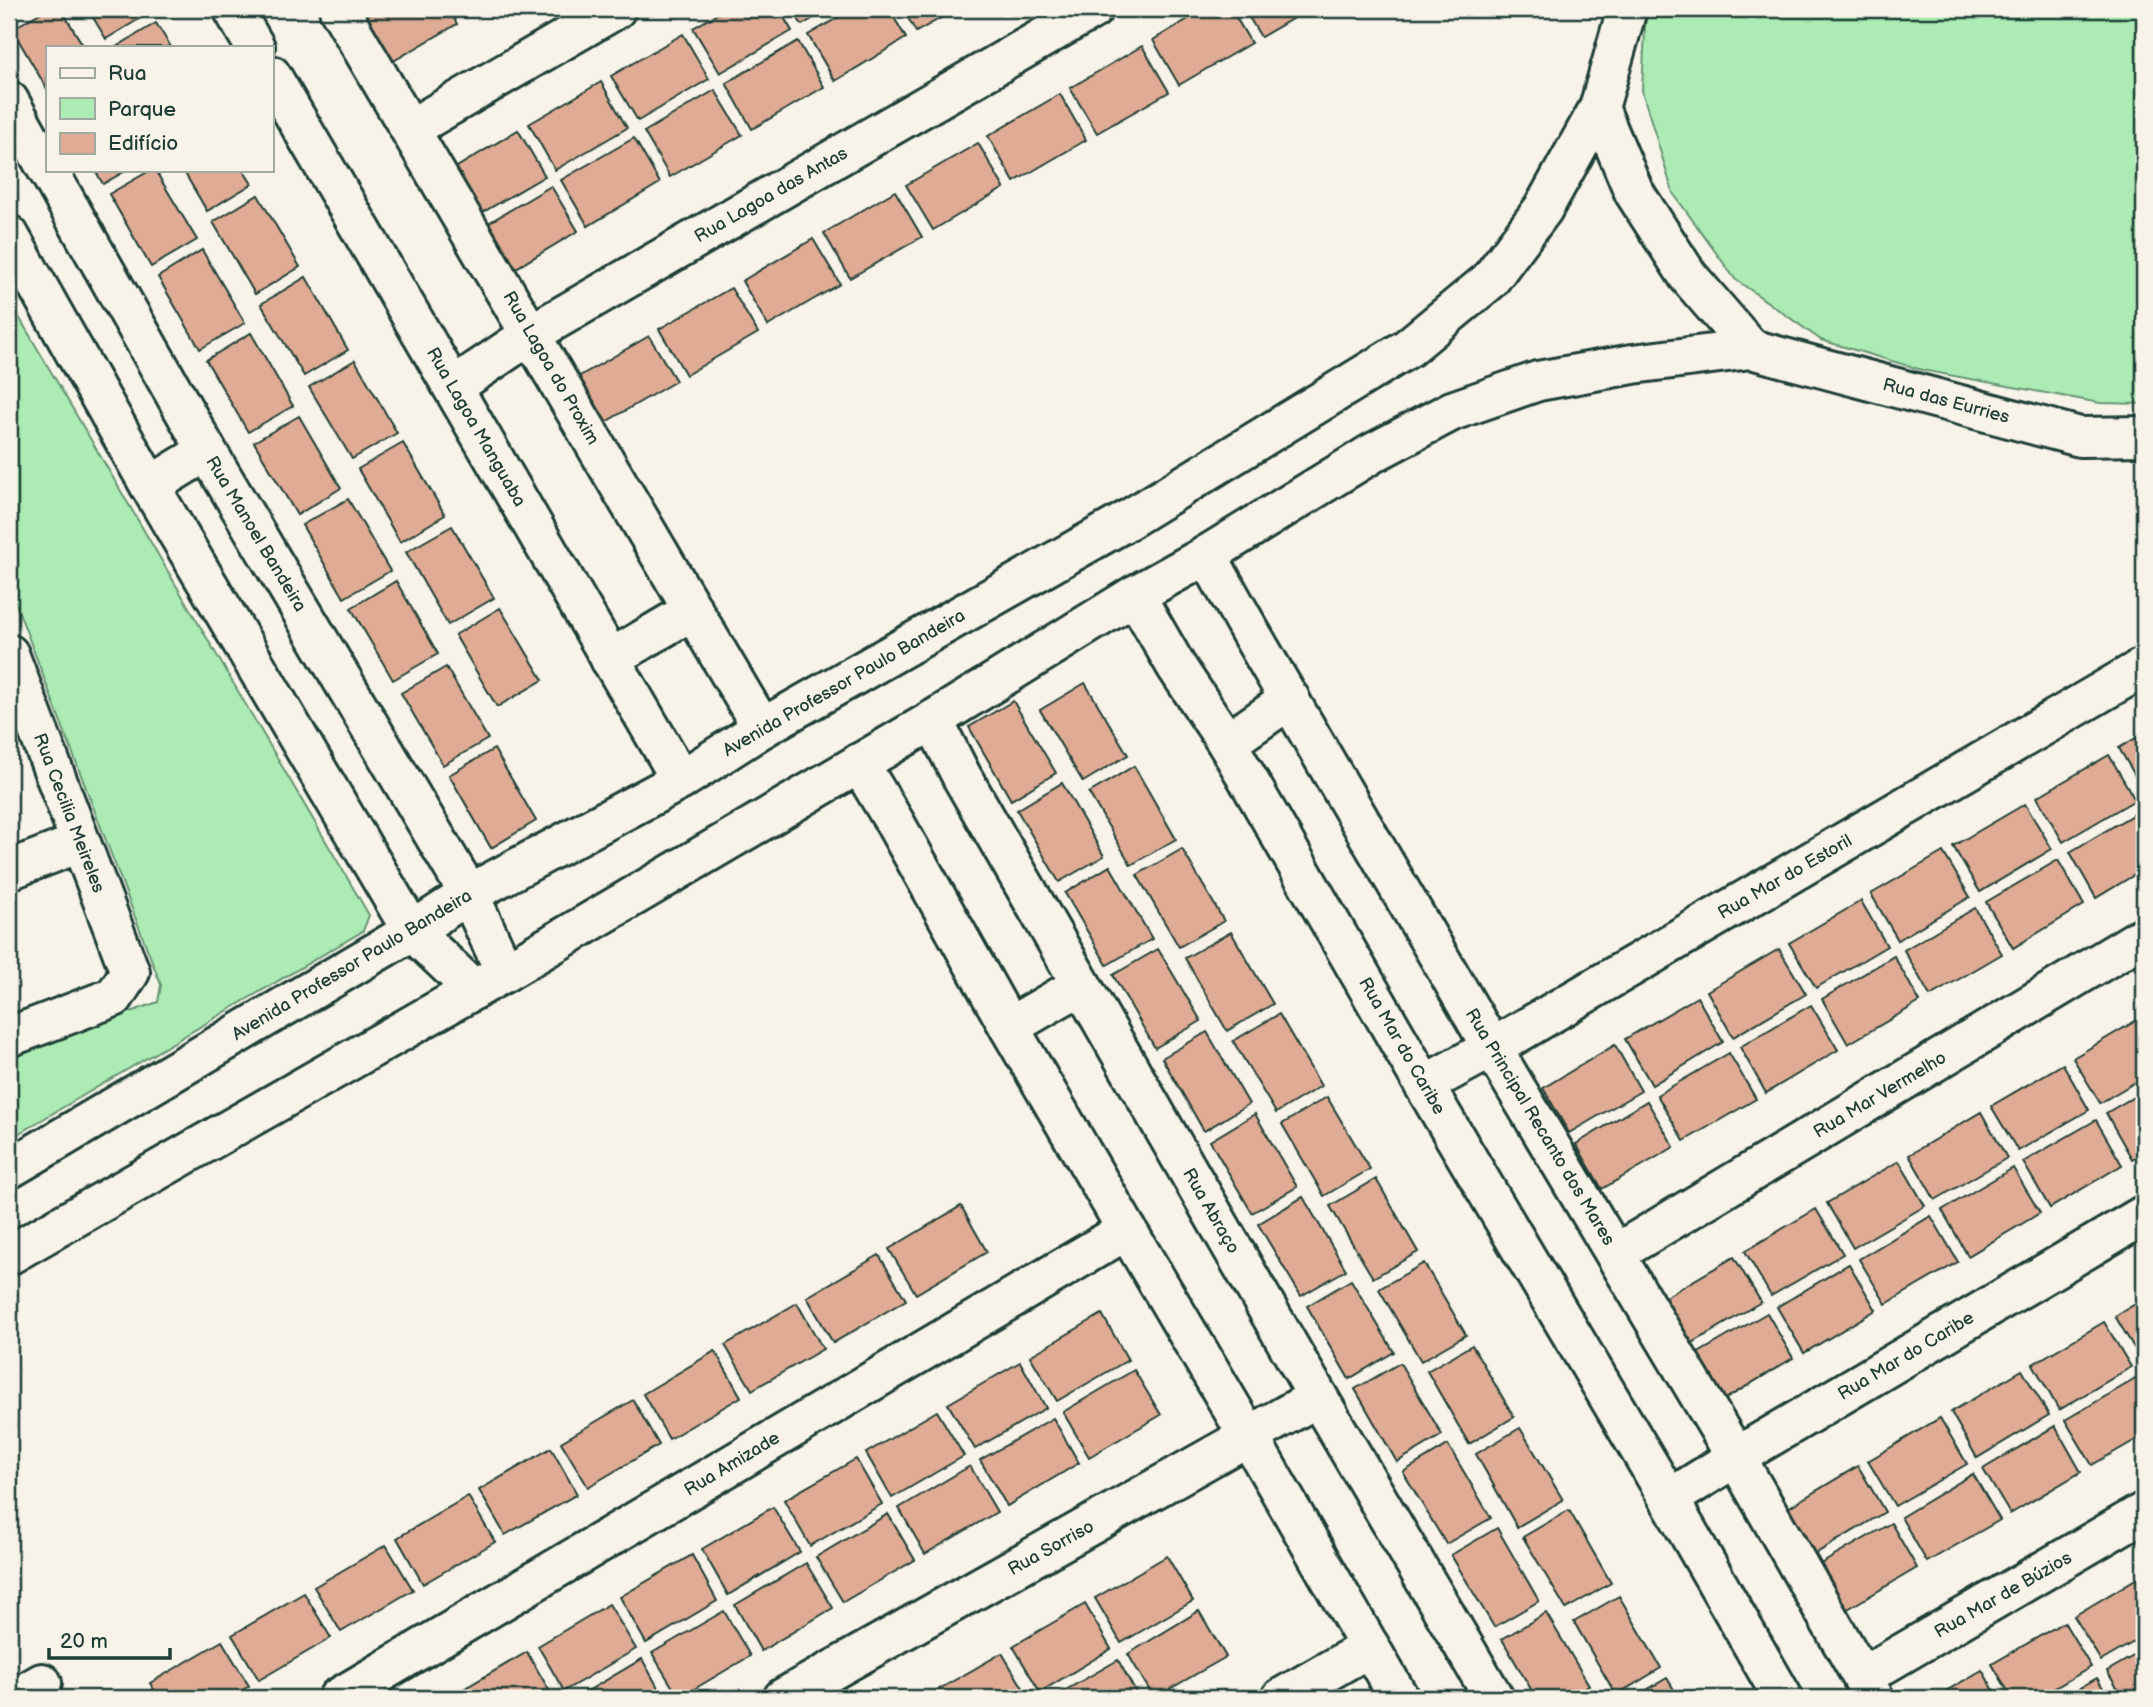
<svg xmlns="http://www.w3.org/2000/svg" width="2153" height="1707" viewBox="0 0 2153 1707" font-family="'Balsamiq Sans',sans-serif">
	<rect width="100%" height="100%" fill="#f7f3e8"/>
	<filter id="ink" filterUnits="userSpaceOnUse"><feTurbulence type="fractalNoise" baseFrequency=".0143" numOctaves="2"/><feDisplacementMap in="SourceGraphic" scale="14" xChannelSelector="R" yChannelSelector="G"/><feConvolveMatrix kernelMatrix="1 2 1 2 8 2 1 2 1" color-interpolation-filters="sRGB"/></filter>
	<g filter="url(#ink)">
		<g fill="#acecb4" stroke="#669474" stroke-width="2">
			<polygon points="1646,9 2144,9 2144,404 2100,403 1922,370 1821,340 1735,279 1673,193 1642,91"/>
			<polygon points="9,300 369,915 363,931 9,1139 9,1056 158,1002 161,985 9,586"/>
		</g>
		<g fill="#e0ab94" stroke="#1f3d34" stroke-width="2">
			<polygon points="47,9 61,9 84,47 47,47 47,89 12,29"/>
			<polygon points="88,9 149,9 151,12 106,39"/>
			<polygon points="379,9 449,9 457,24 385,66 359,20"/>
			<polygon points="726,9 779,9 792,31 720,73 693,28"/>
			<polygon points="792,9 829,9 802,25"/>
			<polygon points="853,9 889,9 906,38 835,81 808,35"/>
			<polygon points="903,9 957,9 916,32"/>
			<polygon points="1205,9 1231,9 1251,43 1179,85 1153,40"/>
			<polygon points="1244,9 1309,9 1261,37"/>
			<polygon points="156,23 171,47 116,47"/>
			<polygon points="683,34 709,79 638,121 611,76"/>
			<polygon points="798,41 824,87 752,129 726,83"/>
			<polygon points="1142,46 1169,92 1097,133 1070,88"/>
			<polygon points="601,82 627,128 555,170 529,124"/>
			<polygon points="715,90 742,135 670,177 644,132"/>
			<polygon points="1060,94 1086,140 1014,182 988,136"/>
			<polygon points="518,130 545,176 473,218 447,173"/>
			<polygon points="634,138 660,183 588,226 561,180"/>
			<polygon points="978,143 1004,188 933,230 906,185"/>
			<polygon points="95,170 127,170 103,184"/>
			<polygon points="151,170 155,170 197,240 151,267 109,194"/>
			<polygon points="183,170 243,170 252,184 207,211"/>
			<polygon points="551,186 578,231 506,274 480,228"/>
			<polygon points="895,191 922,237 850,278 824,233"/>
			<polygon points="258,195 300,267 255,294 213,222"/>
			<polygon points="813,239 840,284 768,326 742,281"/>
			<polygon points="202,250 245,323 200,349 158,277"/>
			<polygon points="306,277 348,350 304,376 261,304"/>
			<polygon points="731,288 758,333 686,375 659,329"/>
			<polygon points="251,333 293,406 248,432 206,360"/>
			<polygon points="649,336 676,381 604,423 578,377"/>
			<polygon points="355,360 397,433 352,459 309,387"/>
			<polygon points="299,416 341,488 297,515 254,442"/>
			<polygon points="403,443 445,515 400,542 358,469"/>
			<polygon points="348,499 390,571 344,598 302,525"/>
			<polygon points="452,526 494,598 448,625 406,552"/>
			<polygon points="396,581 438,654 393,680 351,608"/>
			<polygon points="500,608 543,680 497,707 455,635"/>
			<polygon points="446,667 488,739 443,765 401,693"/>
			<polygon points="1085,683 1128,755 1083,782 1040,710"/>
			<polygon points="1013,701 1056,773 1011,800 969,727"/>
			<polygon points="2144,733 2144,791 2119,748"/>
			<polygon points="494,749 536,821 491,848 449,775"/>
			<polygon points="2109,755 2135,800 2063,842 2037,797"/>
			<polygon points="1134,766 1176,839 1131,865 1089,793"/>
			<polygon points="1062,783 1104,856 1059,882 1017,810"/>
			<polygon points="2025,804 2052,849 1980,892 1953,846"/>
			<polygon points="2141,810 2144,816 2144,869 2096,898 2070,852"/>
			<polygon points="1182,849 1224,921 1179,947 1137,875"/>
			<polygon points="1943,852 1970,897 1898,940 1871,894"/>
			<polygon points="2058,860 2084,905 2013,948 1986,902"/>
			<polygon points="1110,866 1152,939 1107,965 1065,893"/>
			<polygon points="1861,901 1887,946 1816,988 1789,943"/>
			<polygon points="1975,908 2002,954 1930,996 1904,950"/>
			<polygon points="1231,932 1273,1004 1227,1031 1185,958"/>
			<polygon points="1158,949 1201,1021 1155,1048 1113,975"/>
			<polygon points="1779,949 1806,994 1733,1037 1707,991"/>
			<polygon points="1894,956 1920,1002 1848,1044 1822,999"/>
			<polygon points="1697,997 1723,1042 1652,1085 1625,1039"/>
			<polygon points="1811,1005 1838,1050 1766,1093 1740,1047"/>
			<polygon points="1279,1014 1321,1086 1276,1113 1233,1041"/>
			<polygon points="2144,1016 2144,1077 2100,1103 2073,1058"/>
			<polygon points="1207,1032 1249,1104 1204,1131 1162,1058"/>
			<polygon points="1615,1045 1641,1091 1569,1133 1543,1088"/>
			<polygon points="1729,1053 1756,1099 1684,1141 1657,1095"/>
			<polygon points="2063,1064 2089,1110 2018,1151 1991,1106"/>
			<polygon points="2144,1091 2144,1152 2132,1159 2106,1113"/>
			<polygon points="1327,1097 1370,1169 1324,1196 1282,1124"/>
			<polygon points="1647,1101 1674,1147 1602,1189 1576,1144"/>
			<polygon points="1981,1112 2007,1158 1935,1200 1909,1155"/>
			<polygon points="1255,1114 1297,1187 1252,1213 1210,1141"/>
			<polygon points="2096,1120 2122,1165 2050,1208 2023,1162"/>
			<polygon points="1899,1161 1925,1206 1853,1248 1827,1203"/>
			<polygon points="2013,1168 2040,1213 1968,1256 1942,1210"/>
			<polygon points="1376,1179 1418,1252 1373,1278 1330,1206"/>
			<polygon points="1303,1197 1346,1270 1301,1296 1258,1224"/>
			<polygon points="961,1206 987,1252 916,1294 889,1249"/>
			<polygon points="1816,1209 1843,1254 1771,1296 1745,1251"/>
			<polygon points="1931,1216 1958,1262 1886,1304 1859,1259"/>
			<polygon points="879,1255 906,1300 833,1343 807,1297"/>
			<polygon points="1734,1257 1761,1302 1689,1345 1662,1299"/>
			<polygon points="1424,1263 1466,1335 1421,1361 1379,1289"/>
			<polygon points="1849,1264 1876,1310 1804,1353 1777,1307"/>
			<polygon points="1351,1280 1394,1352 1349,1379 1307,1306"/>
			<polygon points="2144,1299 2144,1359 2142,1361 2115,1316"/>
			<polygon points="797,1303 823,1349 752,1390 725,1345"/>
			<polygon points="1767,1313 1793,1358 1722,1401 1695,1355"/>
			<polygon points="1102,1314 1128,1360 1057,1401 1030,1356"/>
			<polygon points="2104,1322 2131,1367 2059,1410 2033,1364"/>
			<polygon points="1472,1345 1514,1417 1469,1444 1427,1371"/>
			<polygon points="715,1351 741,1397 669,1439 643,1394"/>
			<polygon points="1020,1362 1046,1408 975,1449 948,1404"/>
			<polygon points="1400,1363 1442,1435 1397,1462 1355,1389"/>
			<polygon points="1134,1370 1161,1415 1089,1457 1063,1412"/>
			<polygon points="2022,1370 2049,1415 1977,1458 1951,1412"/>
			<polygon points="2137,1378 2144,1390 2144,1435 2092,1465 2065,1420"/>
			<polygon points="633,1400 659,1445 588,1487 561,1442"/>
			<polygon points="937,1411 964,1456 892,1498 866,1453"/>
			<polygon points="1053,1418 1079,1463 1007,1506 980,1460"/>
			<polygon points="1940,1418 1967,1464 1895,1506 1868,1461"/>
			<polygon points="2055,1426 2081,1472 2010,1514 1983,1469"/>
			<polygon points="1520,1428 1563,1500 1517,1527 1476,1454"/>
			<polygon points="1448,1445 1491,1518 1446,1544 1403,1472"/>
			<polygon points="551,1448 577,1494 505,1535 479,1490"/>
			<polygon points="856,1459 882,1504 810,1546 784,1500"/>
			<polygon points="970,1466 997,1512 925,1554 899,1508"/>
			<polygon points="1858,1466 1885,1512 1813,1555 1786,1509"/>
			<polygon points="1973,1474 2000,1520 1927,1562 1901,1517"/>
			<polygon points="468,1496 495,1542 423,1584 397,1538"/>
			<polygon points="773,1507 800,1552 728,1595 702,1549"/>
			<polygon points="1569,1510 1611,1583 1566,1609 1523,1537"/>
			<polygon points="888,1514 915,1560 843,1602 816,1557"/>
			<polygon points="1891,1523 1917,1568 1846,1610 1819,1565"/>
			<polygon points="1497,1528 1539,1601 1494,1627 1451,1555"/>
			<polygon points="386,1545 413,1590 341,1632 314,1587"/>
			<polygon points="692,1555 717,1601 646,1643 620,1597"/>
			<polygon points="1167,1556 1193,1601 1121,1643 1095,1598"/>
			<polygon points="806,1563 833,1608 761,1651 735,1605"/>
			<polygon points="2144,1574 2144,1636 2101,1661 2074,1616"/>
			<polygon points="304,1593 331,1638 259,1680 232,1635"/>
			<polygon points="1619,1596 1661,1668 1616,1695 1574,1622"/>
			<polygon points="609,1604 636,1649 564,1691 538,1646"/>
			<polygon points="1085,1604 1111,1649 1040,1692 1013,1646"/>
			<polygon points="724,1611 750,1656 679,1698 652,1653"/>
			<polygon points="1199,1611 1226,1657 1154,1698 1128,1654"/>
			<polygon points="1546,1613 1589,1685 1567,1698 1536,1698 1502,1639"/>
			<polygon points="2064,1622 2091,1667 2038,1698 2012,1698 1992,1664"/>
			<polygon points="222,1641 249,1686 229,1698 159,1698 150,1683"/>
			<polygon points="2144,1650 2144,1698 2123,1698 2107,1671"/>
			<polygon points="527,1652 553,1697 458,1698 455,1694"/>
			<polygon points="1002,1653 1029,1698 933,1698 931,1694"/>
			<polygon points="642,1659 664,1698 576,1698"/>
			<polygon points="1118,1660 1139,1698 1052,1698"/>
			<polygon points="1982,1670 1998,1698 1934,1698"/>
			<polygon points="1667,1678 1679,1698 1633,1698"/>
			<polygon points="2097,1678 2109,1698 2062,1698"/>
		</g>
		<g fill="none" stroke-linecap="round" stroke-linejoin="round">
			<defs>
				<g id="minor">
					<polyline points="233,9 255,47"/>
					<polyline points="339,9 762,728"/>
					<polyline points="271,75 681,780"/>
					<polyline points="9,101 47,169"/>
					<polyline points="1599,108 1634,192 1688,276 1751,349"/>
					<polyline points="410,129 616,9"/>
					<polyline points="48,170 207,451 469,894 505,972"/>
					<polyline points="9,235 150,486 412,931 474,990"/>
					<polyline points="453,387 531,334 1093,9"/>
					<polyline points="150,486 207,451"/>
					<polyline points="1207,555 1249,630 1492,1048 1736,1457 1874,1698"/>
					<polyline points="1135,595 1176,666 1227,743 1424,1085 1669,1499 1783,1698"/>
					<polyline points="9,654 130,972 114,997 9,1037"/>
					<polyline points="610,659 693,610"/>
					<polyline points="933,720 962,777 1318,1397 1494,1698"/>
					<polyline points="1227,743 1290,699"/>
					<polyline points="859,763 895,823 1009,1027 1127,1230 1249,1437 1399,1698"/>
					<polyline points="9,870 79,843"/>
					<polyline points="1009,1027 1081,985"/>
					<polyline points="1424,1085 1492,1048 2144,667"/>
					<polyline points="9,1169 412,931 469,894 681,780 762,728 1121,524 1408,348 1489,281 1543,209 1599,108 1627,9"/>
					<polyline points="1615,1254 2144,936"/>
					<polyline points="9,1255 505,972 933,720 1135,595 1207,555 1371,454 1452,411 1538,381 1633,364 1751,349 2080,437 2144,436"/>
					<polyline points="1669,1499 1736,1457 2144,1215"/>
					<polyline points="1862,1677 2144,1512"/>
					<polyline points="16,1698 42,1683"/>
					<polyline points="338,1698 1127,1230"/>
					<polyline points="783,1698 1318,1397"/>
					<polyline points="1281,1698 1370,1647"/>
				</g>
			</defs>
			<use href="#minor" stroke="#1f3d34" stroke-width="44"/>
			<use href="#minor" stroke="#f7f3e8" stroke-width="38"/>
		</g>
	</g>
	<g text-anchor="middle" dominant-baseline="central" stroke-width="7" stroke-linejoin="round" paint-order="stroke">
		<g font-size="18" fill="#1f3d34" stroke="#f7f3e8">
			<text transform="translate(771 195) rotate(-30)">Rua Lagoa das Antas</text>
			<text transform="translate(551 368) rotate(60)">Rua Lagoa do Proxim</text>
			<text transform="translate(1946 401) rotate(15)">Rua das Eurries</text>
			<text transform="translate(476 427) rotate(60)">Rua Lagoa Manguaba</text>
			<text transform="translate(256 534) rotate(59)">Rua Manoel Bandeira</text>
			<text transform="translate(844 683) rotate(-30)">Avenida Professor Paulo Bandeira</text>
			<text transform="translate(69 813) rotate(69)">Rua Cecilia Meireles</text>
			<text transform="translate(1785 877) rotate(-30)">Rua Mar do Estoril</text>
			<text transform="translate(352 965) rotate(-31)">Avenida Professor Paulo Bandeira</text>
			<text transform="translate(1402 1046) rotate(60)">Rua Mar do Caribe</text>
			<text transform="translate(1880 1095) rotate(-31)">Rua Mar Vermelho</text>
			<text transform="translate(1540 1127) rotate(59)">Rua Principal Recanto dos Mares</text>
			<text transform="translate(1211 1211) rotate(60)">Rua Abraço</text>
			<text transform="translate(1906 1356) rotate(-31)">Rua Mar do Caribe</text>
			<text transform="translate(732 1464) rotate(-31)">Rua Amizade</text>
			<text transform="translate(1051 1548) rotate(-29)">Rua Sorriso</text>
			<text transform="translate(2003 1595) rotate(-30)">Rua Mar de Búzios</text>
		</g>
	</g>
	<rect width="2153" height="1707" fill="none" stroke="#f7f3e8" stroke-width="35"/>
	<rect x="18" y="18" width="2118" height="1672" fill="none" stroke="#1f3d34" stroke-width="2.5" filter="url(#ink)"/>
	<rect x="46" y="46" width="228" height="126" fill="#f7f3e8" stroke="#a1aaa0" stroke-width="2"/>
	<rect x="60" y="68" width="35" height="10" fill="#f7f3e8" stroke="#a1aaa0" stroke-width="2"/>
	<text x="108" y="80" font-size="21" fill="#1f3d34">Rua</text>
	<rect x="60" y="98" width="35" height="21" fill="#acecb4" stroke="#a1aaa0" stroke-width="2"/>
	<text x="108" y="116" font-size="21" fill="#1f3d34">Parque</text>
	<rect x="60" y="133" width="35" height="21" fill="#e0ab94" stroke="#a1aaa0" stroke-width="2"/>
	<text x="108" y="150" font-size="21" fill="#1f3d34">Edifício</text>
	<path d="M49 1648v10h121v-10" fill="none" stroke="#1f3d34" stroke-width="3.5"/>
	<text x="60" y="1648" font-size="21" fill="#1f3d34" stroke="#f7f3e8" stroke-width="5" paint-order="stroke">20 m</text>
</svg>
